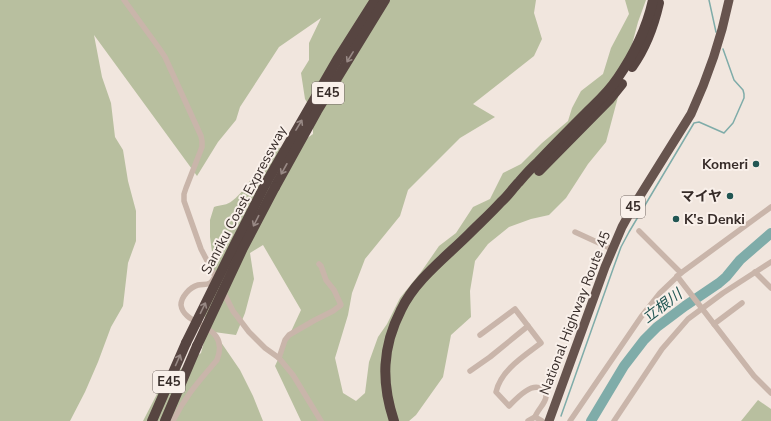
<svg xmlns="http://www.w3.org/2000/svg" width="771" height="421" viewBox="0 0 771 421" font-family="'Nunito Sans','Noto Sans JP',sans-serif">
	<rect width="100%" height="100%" fill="#f1e6de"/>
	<g fill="#b8bf9f">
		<path d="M0 0H536L534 13 542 39 534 56 473 104 495 117 460 138 408 190 400 216 365 259 352 293 348 315 335 358 343 393 356 401 365 393 369 362 378 337 387 324 400 298 421 272 439 246 456 233 473 207 490 199 503 173 521 164 542 143 568 121 572 108 581 91 603 74 611 48 629 14 625 0H646L638 22 606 142 588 164 566 198 549 215 531 219 509 227 488 244 475 261 470 291 471 317 451 335 443 377 416 415 409 421H301L275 366 301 310 263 245 250 253 254 279 245 313 236 335 214 332 240 370 253 396 263 421H143L158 392 184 366 201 353 205 338V306L214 289V267L210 237V220L214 207C220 205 228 205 232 201 248 189 257 168 266 151L288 146H296L313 134V121L310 107 305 99 301 73 309 60V43L321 18 279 47 240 107 236 120 218 142 197 176 94 35 102 77 111 103 115 137 123 150 128 181 136 211V241L128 263 123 306 111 327 98 362 85 392 70 421H0Z"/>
		<polygon points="758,400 771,409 771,421 741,421"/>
	</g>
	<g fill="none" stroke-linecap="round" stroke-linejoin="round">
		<g stroke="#7faca9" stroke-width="1.5">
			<polyline points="709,0 716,32"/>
			<polyline points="561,416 613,269 621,247 629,232 694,123 699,122 724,133 733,123 744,98 744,94 743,90 734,80 723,49"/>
		</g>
		<polyline stroke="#7faca9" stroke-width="10" points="591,421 624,366 644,340 657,327 685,306 719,283 726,277 740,260 771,233"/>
		<g stroke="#c9b5aa" stroke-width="5.5">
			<polyline points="124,0 159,48 165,57 201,136 202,141 202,147 186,188 184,194 184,201 201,249 217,280"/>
			<polyline points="639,231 681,273"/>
			<polyline points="575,232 612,249"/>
			<polyline points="755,272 771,288"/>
			<polyline points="677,276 754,376 771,393"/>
			<polyline points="223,291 233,311 249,332 265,348 279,358 293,375 321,421"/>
			<polyline points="714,324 742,303"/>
			<path d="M480 335 515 309 541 343C524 356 501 370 496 392L509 406C516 399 531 382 542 389 545 391 546 393 546 397 545 404 538 409 535 417"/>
			<polyline points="279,358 285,340 289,335 315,320 333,311 341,305 334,290 326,280 321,266 319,264"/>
			<polyline points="470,371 490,357 528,326"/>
			<path d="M173 421C185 396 200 380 217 360 231 323 184 328 181 305 181 297 190 287 198 285 202 284 207 285 210 283 212 282 213 280 214 278"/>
			<polyline points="528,421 535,417 542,421"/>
			<polyline points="570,421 641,317 660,293 681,273 771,207"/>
			<polyline points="614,421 662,349 688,319 723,293 771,262"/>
		</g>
		<path stroke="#67544e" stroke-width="9" d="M549 421 605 267 622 227 633 207 691 114C708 77 721 39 729 0"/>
		<g stroke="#574541" stroke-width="10">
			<path d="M632 67C645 49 654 25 659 3"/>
			<polyline points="539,171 610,99 622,84"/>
			<polyline points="266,183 337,60 375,0"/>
			<polyline points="275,187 317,111 385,0"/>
			<polyline points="152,421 186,343"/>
			<polyline points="165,421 197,346"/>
			<path d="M394 421C381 382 382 347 401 310 415 280 446 257 469 234 480 223 491 213 501 202 508 196 513 188 519 182 525 175 531 168 538 162 553 146 569 130 584 115 596 103 608 93 617 79 633 56 647 27 653 0"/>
		</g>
		<g stroke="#574541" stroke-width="10">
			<polyline points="186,343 235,244 266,183"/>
			<polyline points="197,346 243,248 275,187"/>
		</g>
	</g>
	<defs><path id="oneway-shaft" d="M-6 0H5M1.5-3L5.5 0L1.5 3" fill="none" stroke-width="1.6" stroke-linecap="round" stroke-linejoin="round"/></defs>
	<g stroke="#988985">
		<use href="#oneway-shaft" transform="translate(350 57) rotate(122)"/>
		<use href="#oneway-shaft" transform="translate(299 125) rotate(-59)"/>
		<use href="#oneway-shaft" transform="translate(284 169) rotate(119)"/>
		<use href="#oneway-shaft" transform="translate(256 221) rotate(117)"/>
		<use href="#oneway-shaft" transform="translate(203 308) rotate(-64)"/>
		<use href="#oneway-shaft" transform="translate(178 360) rotate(-66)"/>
	</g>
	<g fill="#215653" stroke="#f9f0ea" stroke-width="1.5">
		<circle cx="756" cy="164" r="4"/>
		<circle cx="730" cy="196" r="4"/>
		<circle cx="676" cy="219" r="4"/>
	</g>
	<g text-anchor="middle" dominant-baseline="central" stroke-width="4" stroke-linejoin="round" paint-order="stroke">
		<g fill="#f9f0ea" stroke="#716763" stroke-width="1">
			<rect x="312" y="82" width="32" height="22" rx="3"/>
			<rect x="621" y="196" width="24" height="22" rx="3"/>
			<rect x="153" y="371" width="32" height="22" rx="3"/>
		</g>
		<g font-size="13" font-weight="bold" fill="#372c29">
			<text x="328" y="93">E45</text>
			<text x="633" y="207">45</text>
			<text x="169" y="382">E45</text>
		</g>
		<g font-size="14" font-weight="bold" fill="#372c29" stroke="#f9f0ea" text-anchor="end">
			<text x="748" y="164">Komeri</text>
			<text x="722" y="196">マイヤ</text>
			<text x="684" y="219" text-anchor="start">K's Denki</text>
		</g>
		<g font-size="14" fill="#372c29" stroke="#f9f0ea">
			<text transform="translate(244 200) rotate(-62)">Sanriku Coast Expressway</text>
			<text transform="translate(575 313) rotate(-69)">National Highway Route 45</text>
		</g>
		<g font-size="15" font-style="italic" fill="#215653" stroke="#f9f0ea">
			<text transform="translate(662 306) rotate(-37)">立根川</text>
		</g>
	</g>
</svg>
